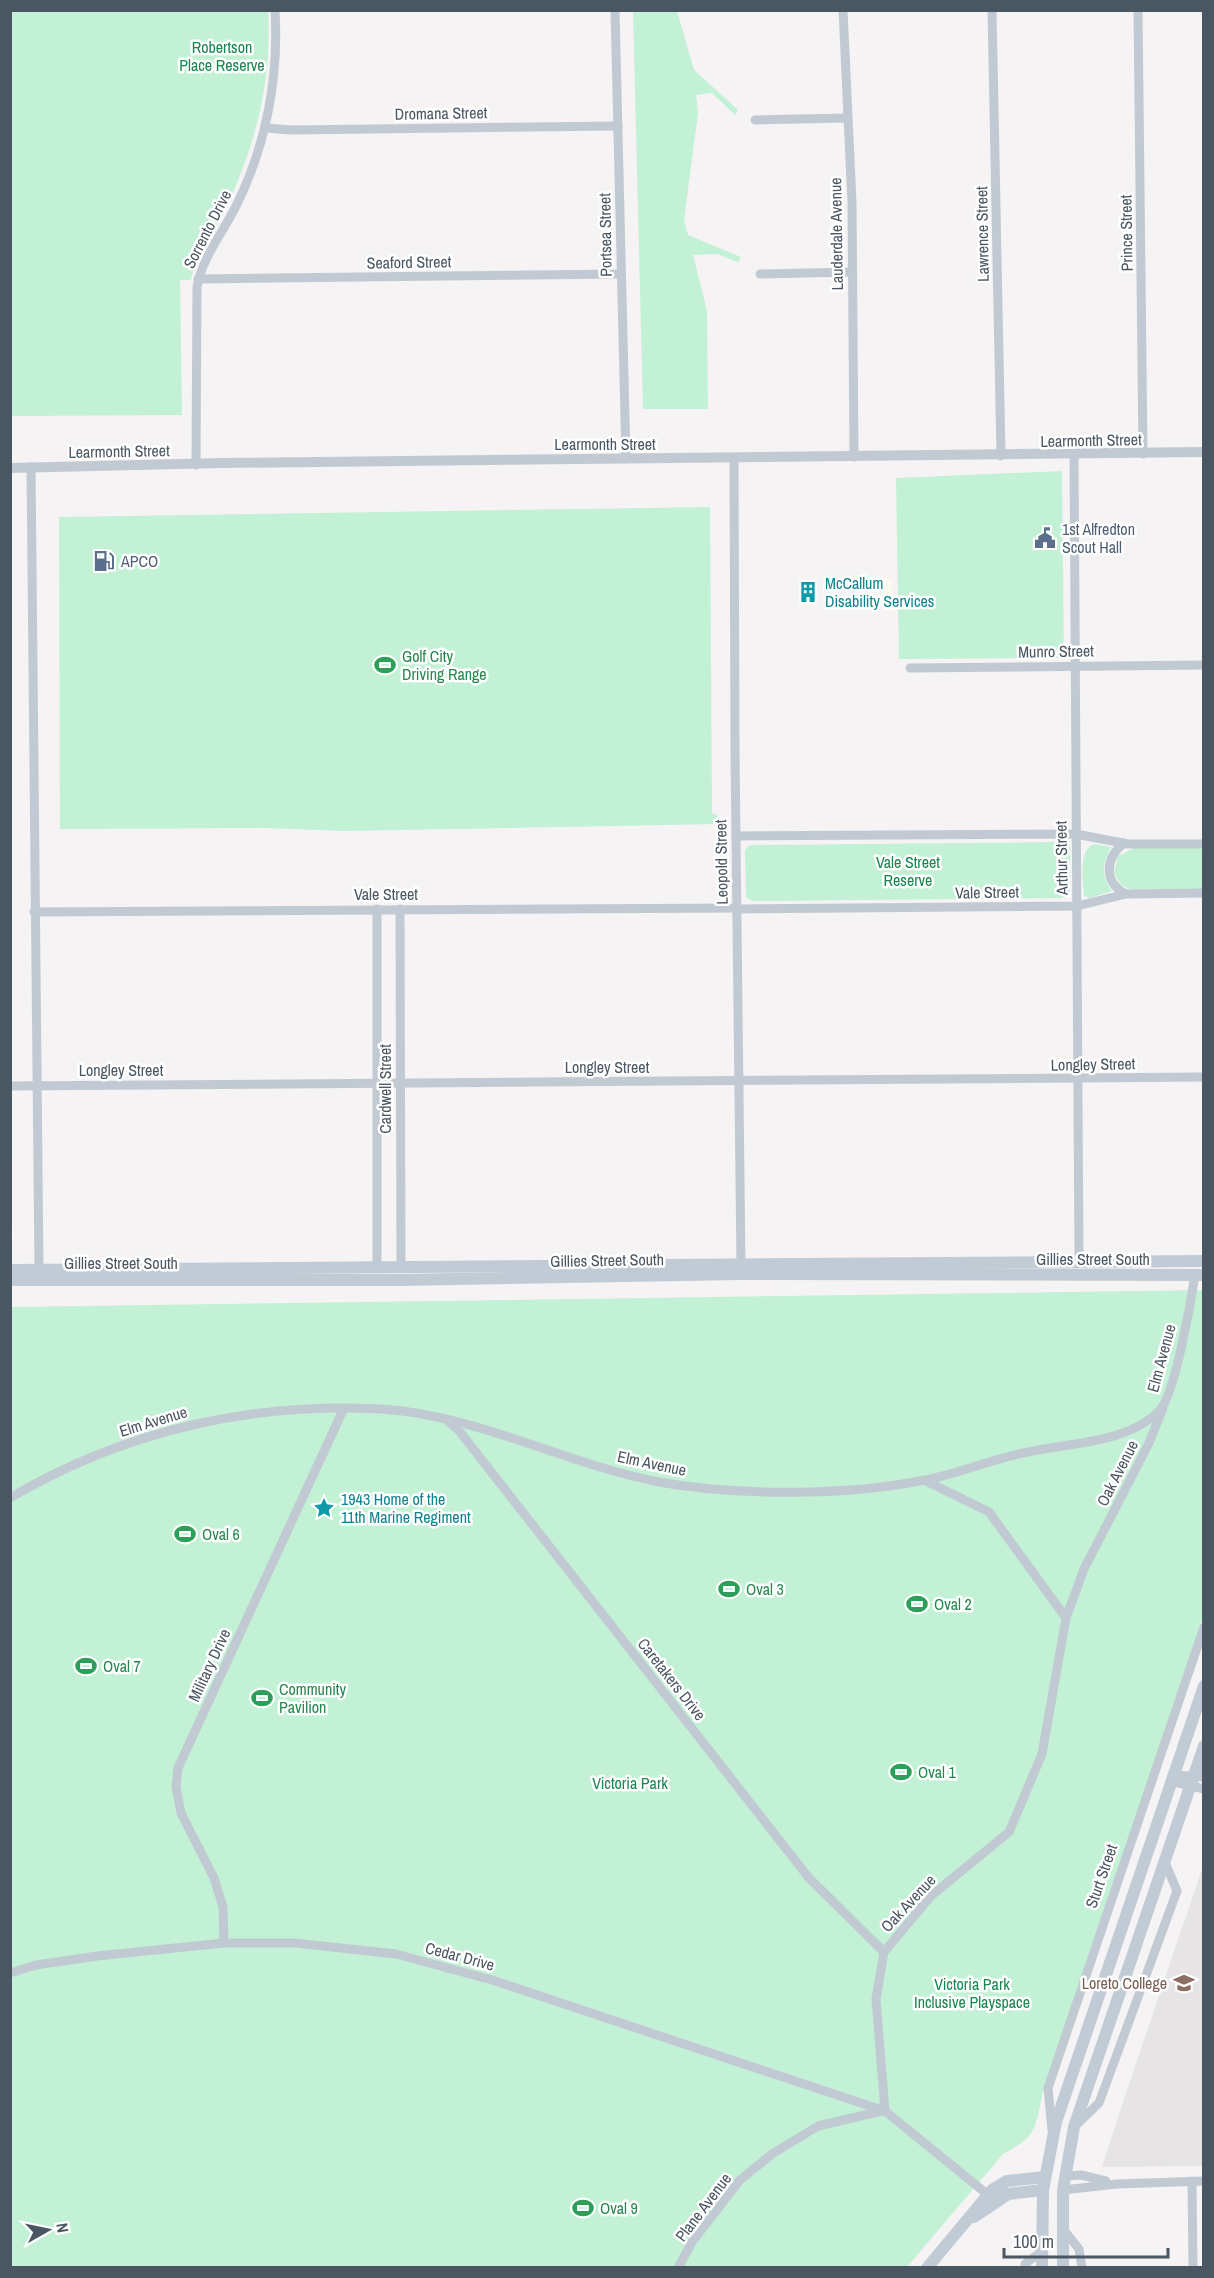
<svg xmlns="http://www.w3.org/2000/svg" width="1214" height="2278" viewBox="0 0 1214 2278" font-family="'Archivo Narrow',sans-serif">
	<rect width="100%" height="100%" fill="#f5f3f3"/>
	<g fill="#fdf9ef">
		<polygon points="883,578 892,578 893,611 883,611"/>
		<polygon points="10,970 13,1242 10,1242"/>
	</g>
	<polygon fill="#e6e4e5" points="1203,1866 1203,2166 1102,2167 1124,2099"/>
	<g fill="#c3f1d5">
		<path d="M10 11H268C274 104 241 189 194 268L191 280H180L182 415 11 416Z"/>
		<polygon points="633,11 677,11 694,70 738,110 735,115 712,93 696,95 698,113 684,220 688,235 741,257 738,262 717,254 693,255 707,311 708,409 643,409"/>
		<polygon points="1062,471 1064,658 899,659 896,478"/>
		<polygon points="710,507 712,813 718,816 718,824 345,831 265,828 60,829 59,517"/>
		<polygon points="1063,842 1070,847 1070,892 1062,898 752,901 746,897 745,850 750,845"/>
		<path d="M1094 844 1111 847C1103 862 1100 875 1112 891L1090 898 1084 896C1084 881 1077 851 1094 844Z"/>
		<polygon points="1203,848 1203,889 1130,889 1121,885 1114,873 1118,856 1134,848"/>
		<path d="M1203 1290V1616L1042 2096C1035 2131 1035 2137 1003 2154L907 2267H11V1307Z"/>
	</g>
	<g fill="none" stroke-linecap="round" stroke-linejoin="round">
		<g stroke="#c1cad2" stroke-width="9">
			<polyline points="615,10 626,459"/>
			<polyline points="843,10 852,202 854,457"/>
			<polyline points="992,10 1001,456"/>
			<polyline points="1138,10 1143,454"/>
			<polyline points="755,120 847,118"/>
			<polyline points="265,128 292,130 618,126"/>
			<polyline points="760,274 852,272"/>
			<polyline points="198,279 621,274"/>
			<polyline points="1074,455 1079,1261"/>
			<polyline points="734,458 735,752 741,1265"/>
			<path d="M196 465 197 287C202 258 222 234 235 208 266 147 279 78 275 10"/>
			<polyline points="31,467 39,1269"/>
			<polyline points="910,668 1204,665"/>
			<polyline points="736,836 1076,834 1128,844 1204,844"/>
			<path d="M1124 843C1105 858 1103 882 1126 894"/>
			<polyline points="377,909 377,1268"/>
			<polyline points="400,909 401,1268"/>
			<polyline points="737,909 1077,906 1126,894 1204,893"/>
			<polyline points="34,912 738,908"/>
			<polyline points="10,1086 1204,1077"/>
			<polyline points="448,1421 460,1432 809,1878 884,1952"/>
			<polyline points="924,1480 989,1512 1066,1618 1042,1754 1009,1832 931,1896 884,1952 876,1999 885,2111 987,2194"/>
			<path d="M10 1498C123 1431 251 1402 381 1409 478 1415 565 1464 659 1482 737 1496 846 1496 925 1480 960 1473 993 1459 1028 1452 1069 1443 1129 1443 1160 1410 1175 1394 1191 1301 1195 1275"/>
			<polyline points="1066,1618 1084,1569 1149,1443 1163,1408"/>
			<polyline points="1172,1775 1204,1777"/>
			<polyline points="1170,1781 1204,1789"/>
			<polyline points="224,1943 223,1907 214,1878 181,1813 176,1787 178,1768 344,1408"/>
			<polyline points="10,1973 36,1965 97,1956 224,1943 295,1943 396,1954 492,1980 885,2111"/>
			<polyline points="1074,2127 1099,2103 1177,1891 1164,1860"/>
			<polyline points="1052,2130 1048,2088 1204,1627"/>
			<polyline points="1065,2176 1081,2175 1106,2181"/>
			<polyline points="1192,2181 1193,2268"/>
			<polyline points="1063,2190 1117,2184 1204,2181"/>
			<polyline points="1063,2229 1079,2249 1082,2268"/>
			<polyline points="678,2268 692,2242 740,2180 772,2154 818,2126 882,2111"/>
			<polyline points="1025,2268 1025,2264 1042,2251"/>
		</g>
		<polyline stroke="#c1cad2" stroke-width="10" points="10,468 222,463 1204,452"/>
		<g stroke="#c1cbd6" stroke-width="12">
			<polyline points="10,1270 1204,1261"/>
			<polyline points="10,1280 401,1280 741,1274 1204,1275"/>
			<polyline points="974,2217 1008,2194 1043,2190"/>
			<polyline points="927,2268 992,2190 1007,2181 1045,2177"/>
			<polyline points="1042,2268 1043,2190 1056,2122 1204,1686"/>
			<polyline points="1063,2268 1063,2190 1074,2127 1204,1746"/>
		</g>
	</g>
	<defs>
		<symbol id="civic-bare" viewBox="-9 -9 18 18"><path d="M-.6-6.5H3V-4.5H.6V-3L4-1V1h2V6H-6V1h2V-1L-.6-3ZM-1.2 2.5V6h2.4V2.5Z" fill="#5c6f8a" stroke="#fff" stroke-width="2.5" paint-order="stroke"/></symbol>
		<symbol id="fuel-bare" viewBox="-9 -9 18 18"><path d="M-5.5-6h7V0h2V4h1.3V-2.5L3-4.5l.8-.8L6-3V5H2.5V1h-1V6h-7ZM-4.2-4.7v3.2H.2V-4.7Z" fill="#5c6f8a" stroke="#fff" stroke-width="2.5" paint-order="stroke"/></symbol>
		<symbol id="building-bare" viewBox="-9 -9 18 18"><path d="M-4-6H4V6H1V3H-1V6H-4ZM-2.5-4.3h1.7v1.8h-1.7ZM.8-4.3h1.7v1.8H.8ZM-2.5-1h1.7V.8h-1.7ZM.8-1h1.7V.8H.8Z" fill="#0f9aa8" stroke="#fff" stroke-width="2.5" paint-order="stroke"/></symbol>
		<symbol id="stadium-bare" viewBox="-9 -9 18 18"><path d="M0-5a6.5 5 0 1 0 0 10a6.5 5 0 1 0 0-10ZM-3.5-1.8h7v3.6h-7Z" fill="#2e9e5b" stroke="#fff" stroke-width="2.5" paint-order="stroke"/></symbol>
		<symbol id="sight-bare" viewBox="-9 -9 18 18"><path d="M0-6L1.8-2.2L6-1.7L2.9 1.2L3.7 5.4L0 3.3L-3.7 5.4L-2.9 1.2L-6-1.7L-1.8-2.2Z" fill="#0f9aa8" stroke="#fff" stroke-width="2.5" paint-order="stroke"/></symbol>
		<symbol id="school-bare" viewBox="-9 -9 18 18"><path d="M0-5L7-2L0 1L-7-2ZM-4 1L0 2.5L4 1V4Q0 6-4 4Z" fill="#8d6e63" stroke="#fff" stroke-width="2.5" paint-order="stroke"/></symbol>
	</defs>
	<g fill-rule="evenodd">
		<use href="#civic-bare" x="1030" y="523" width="30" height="30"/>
		<use href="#fuel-bare" x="89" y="546" width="30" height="30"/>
		<use href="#building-bare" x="793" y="577" width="30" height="30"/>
		<use href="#stadium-bare" x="370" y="650" width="30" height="30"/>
		<use href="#sight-bare" x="309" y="1493" width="30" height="30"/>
		<use href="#stadium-bare" x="170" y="1519" width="30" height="30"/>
		<use href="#stadium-bare" x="714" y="1574" width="30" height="30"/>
		<use href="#stadium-bare" x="902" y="1589" width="30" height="30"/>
		<use href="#stadium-bare" x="71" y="1651" width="30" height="30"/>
		<use href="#stadium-bare" x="247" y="1683" width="30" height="30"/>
		<use href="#stadium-bare" x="886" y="1757" width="30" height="30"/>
		<use href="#school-bare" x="1169" y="1968" width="30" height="30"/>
		<use href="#stadium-bare" x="568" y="2193" width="30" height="30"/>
	</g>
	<g text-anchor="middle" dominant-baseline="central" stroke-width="5" stroke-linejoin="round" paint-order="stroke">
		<g font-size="16" fill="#17864f" stroke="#fff">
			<text x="222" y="47">Robertson<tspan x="222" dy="18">Place Reserve</tspan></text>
			<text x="908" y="862">Vale Street<tspan x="908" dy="18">Reserve</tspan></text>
			<text x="630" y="1783">Victoria Park</text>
			<text x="972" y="1984">Victoria Park<tspan x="972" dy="18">Inclusive Playspace</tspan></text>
		</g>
		<g font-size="16" fill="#4a5661" stroke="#fff">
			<text transform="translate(441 113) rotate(-1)">Dromana Street</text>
			<text transform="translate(207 229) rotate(-63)">Sorrento Drive</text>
			<text transform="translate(1126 233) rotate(-91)">Prince Street</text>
			<text transform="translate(836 234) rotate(-91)">Lauderdale Avenue</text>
			<text transform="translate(982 234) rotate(-91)">Lawrence Street</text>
			<text transform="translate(605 235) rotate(-91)">Portsea Street</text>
			<text transform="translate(409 262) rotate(-1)">Seaford Street</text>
			<text transform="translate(1091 440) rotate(-1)">Learmonth Street</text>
			<text x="605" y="444">Learmonth Street</text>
			<text transform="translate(119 451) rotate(-1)">Learmonth Street</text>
			<text transform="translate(1056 651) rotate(-1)">Munro Street</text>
			<text transform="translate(1061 858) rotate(-91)">Arthur Street</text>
			<text transform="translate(721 862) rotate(-91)">Leopold Street</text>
			<text transform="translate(987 892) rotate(-1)">Vale Street</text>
			<text x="386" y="894">Vale Street</text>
			<text transform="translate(1093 1064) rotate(-1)">Longley Street</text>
			<text x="607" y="1067">Longley Street</text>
			<text x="121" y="1070">Longley Street</text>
			<text transform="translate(385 1089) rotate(-90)">Cardwell Street</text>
			<text x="1093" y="1259">Gillies Street South</text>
			<text transform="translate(607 1260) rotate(-1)">Gillies Street South</text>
			<text x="121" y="1263">Gillies Street South</text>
			<text transform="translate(1161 1358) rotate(-75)">Elm Avenue</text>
			<text transform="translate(153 1421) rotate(-17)">Elm Avenue</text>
			<text transform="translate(652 1463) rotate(12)">Elm Avenue</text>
			<text transform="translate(1117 1473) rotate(-63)">Oak Avenue</text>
			<text transform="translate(209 1665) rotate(-65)">Military Drive</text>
			<text transform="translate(672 1679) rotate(52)">Caretakers Drive</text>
			<text transform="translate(1101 1876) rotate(-71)">Sturt Street</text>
			<text transform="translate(908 1903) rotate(-47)">Oak Avenue</text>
			<text transform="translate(460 1956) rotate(15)">Cedar Drive</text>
			<text transform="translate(703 2207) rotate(-53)">Plane Avenue</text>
		</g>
		<g font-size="16" fill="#4e5e75" stroke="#fff" text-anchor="start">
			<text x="1062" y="529">1st Alfredton<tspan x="1062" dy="18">Scout Hall</tspan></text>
			<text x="121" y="561">APCO</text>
		</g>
		<g font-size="16" fill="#0d838f" stroke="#fff" text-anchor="start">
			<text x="825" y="583">McCallum<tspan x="825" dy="18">Disability Services</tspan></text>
			<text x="341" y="1499">1943 Home of the<tspan x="341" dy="18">11th Marine Regiment</tspan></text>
		</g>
		<g font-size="16" fill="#27864d" stroke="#fff" text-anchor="start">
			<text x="402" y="656">Golf City<tspan x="402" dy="18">Driving Range</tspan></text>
			<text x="202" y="1534">Oval 6</text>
			<text x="746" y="1589">Oval 3</text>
			<text x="934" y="1604">Oval 2</text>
			<text x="103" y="1666">Oval 7</text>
			<text x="279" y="1689">Community<tspan x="279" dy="18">Pavilion</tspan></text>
			<text x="918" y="1772">Oval 1</text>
			<text x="600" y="2208">Oval 9</text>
		</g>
		<g font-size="16" fill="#785e54" stroke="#fff" text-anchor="end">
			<text x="1167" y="1983">Loreto College</text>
		</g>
	</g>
	<rect width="1214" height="2278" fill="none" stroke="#4a5661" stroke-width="24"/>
	<g transform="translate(48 2230) rotate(81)" stroke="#ffffff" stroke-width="4.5" paint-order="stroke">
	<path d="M0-4.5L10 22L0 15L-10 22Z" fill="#4a5661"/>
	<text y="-9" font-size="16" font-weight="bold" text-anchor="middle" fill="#4a5661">N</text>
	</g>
	<path d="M1004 2248v9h164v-9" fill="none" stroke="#4a5661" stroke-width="3"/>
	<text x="1013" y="2248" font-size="18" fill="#4a5661" stroke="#ffffff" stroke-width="4.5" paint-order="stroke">100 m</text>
</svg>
